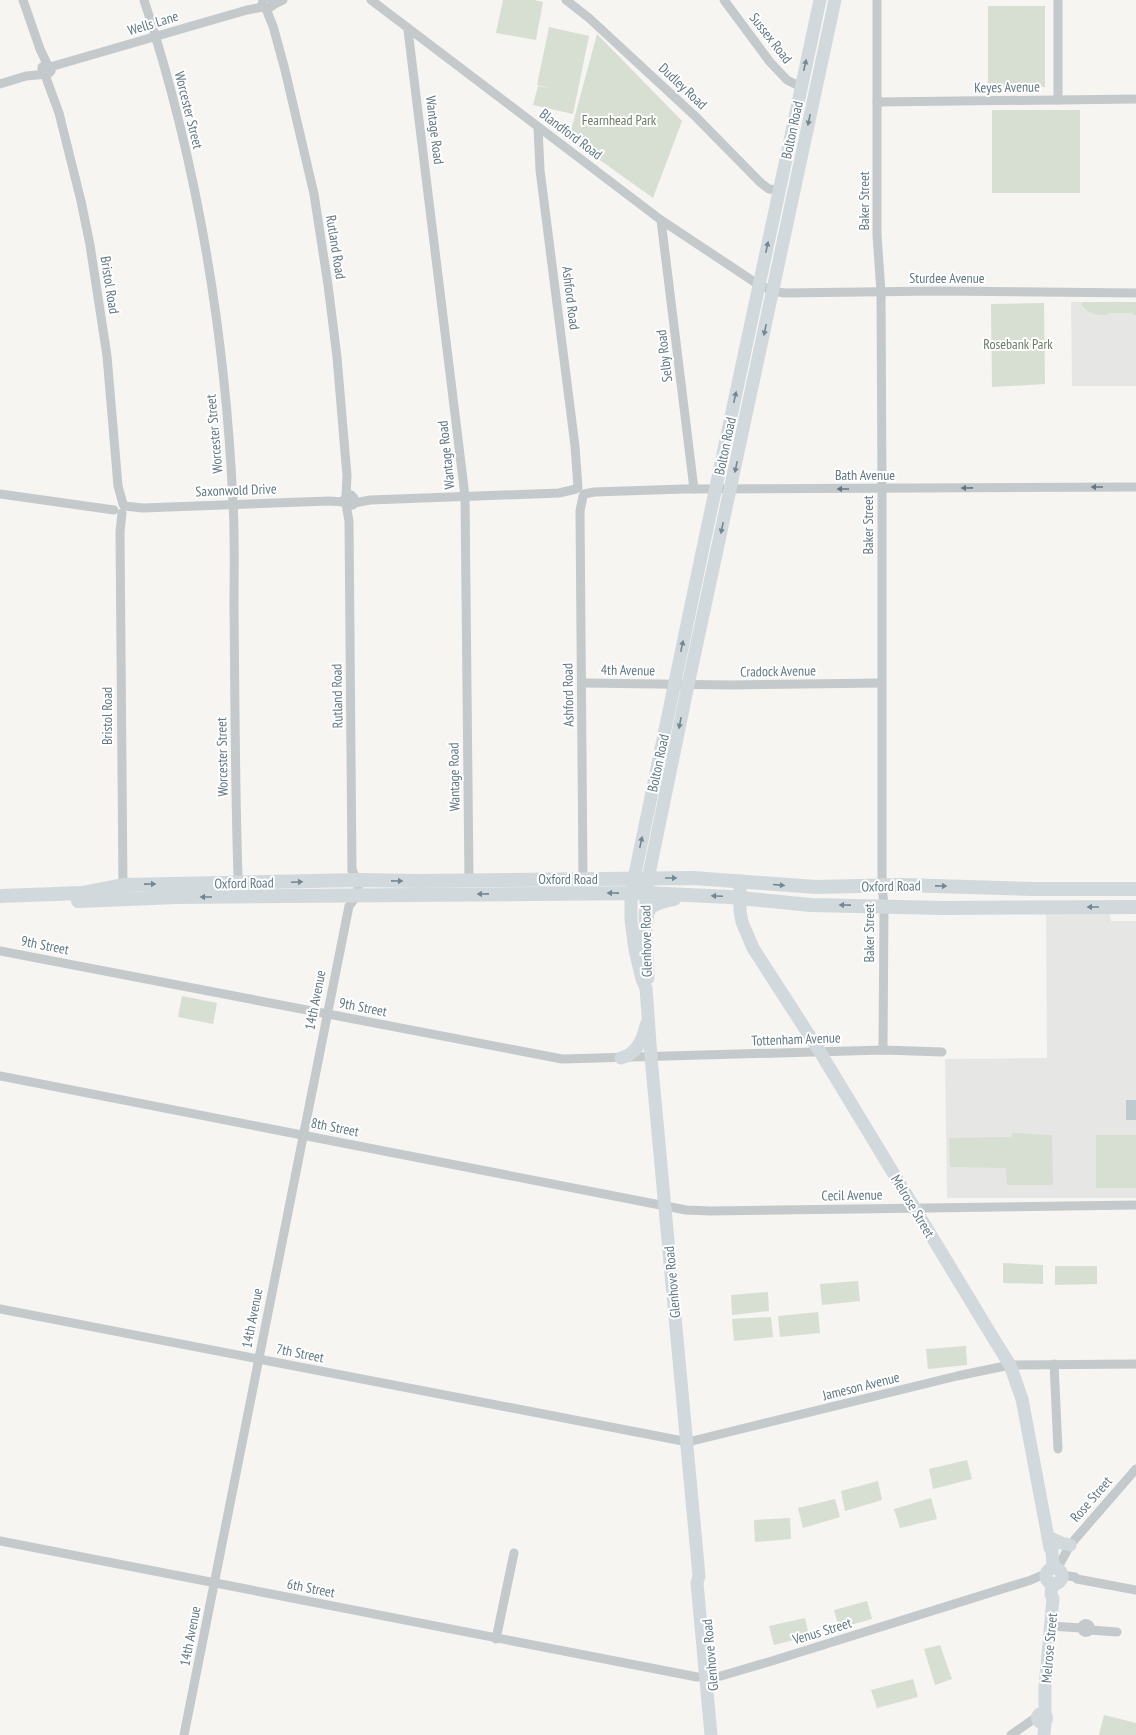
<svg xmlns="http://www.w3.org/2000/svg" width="1136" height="1735" viewBox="0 0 1136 1735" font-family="'PT Sans Narrow',sans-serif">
	<rect width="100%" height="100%" fill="#f6f5f1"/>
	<g fill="#e6e7e5">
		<polygon points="1071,302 1136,302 1136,386 1072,386"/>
		<polygon points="1046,914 1110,914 1111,921 1136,921 1136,1198 947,1198 945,1059 1047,1058"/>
	</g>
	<g fill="#d7ded2">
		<polygon points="503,0 534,0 543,2 536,40 496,33"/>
		<rect x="988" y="6" width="57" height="81"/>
		<polygon points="549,27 589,36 573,114 533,105 538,86 554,89 537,85"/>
		<polygon points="597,34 682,121 653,198 569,138"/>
		<rect x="992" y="110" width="88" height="83"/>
		<path d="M1083 302H1136V315H1133V313H1108V315C1096 315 1088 314 1081 304Z"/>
		<polygon points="1044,303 1045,384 992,387 991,304"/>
		<polygon points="182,996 217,1003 213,1024 178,1017"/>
		<polygon points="1012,1133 1052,1135 1053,1185 1007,1185 1006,1168 950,1167 949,1138 1011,1137"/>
		<rect x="1096" y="1135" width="40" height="53"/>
		<polygon points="1003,1263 1043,1265 1043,1284 1003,1283"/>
		<polygon points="1055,1266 1097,1266 1097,1284 1055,1285"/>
		<polygon points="858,1281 860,1301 822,1305 820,1284"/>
		<polygon points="768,1292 769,1311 732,1315 731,1295"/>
		<polygon points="818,1312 820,1333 780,1337 778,1316"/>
		<polygon points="771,1317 773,1337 734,1341 732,1319"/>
		<polygon points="966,1346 967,1365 928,1369 926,1349"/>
		<polygon points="967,1460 972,1479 933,1489 929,1469"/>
		<polygon points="878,1481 882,1500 845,1511 841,1491"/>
		<polygon points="931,1498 937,1519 900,1528 894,1509"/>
		<polygon points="835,1499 840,1517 803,1528 798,1508"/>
		<polygon points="790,1518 791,1539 755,1542 754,1520"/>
		<polygon points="867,1601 872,1619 839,1628 834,1610"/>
		<polygon points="805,1618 809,1636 774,1645 769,1626"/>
		<polygon points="940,1645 952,1679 935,1685 924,1649"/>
		<polygon points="913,1679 918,1697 877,1708 871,1690"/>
		<polygon points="1104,1715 1136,1723 1136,1735 1099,1735"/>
	</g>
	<rect fill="#bdcbcf" x="1126" y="1100" width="10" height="20"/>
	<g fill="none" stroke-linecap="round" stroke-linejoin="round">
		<g stroke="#c4c9cb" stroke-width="9">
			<polyline points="23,0 40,49 48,66"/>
			<path d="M144 0C197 161 225 332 233 502 235 537 234 573 234 608 235 697 235 786 238 875"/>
			<polyline points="263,0 262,6 268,9 272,6 272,0"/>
			<polyline points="371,0 661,220 759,285 773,291 784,293 938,291 1136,293"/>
			<polyline points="566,0 589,18 696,117 761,183 769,189 779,190"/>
			<polyline points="724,0 770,62 787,80 801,87"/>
			<polyline points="877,0 877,235 881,292 882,489 882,885 884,906 883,1050"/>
			<polyline points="1058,0 1058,100"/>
			<polyline points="273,5 283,0"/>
			<polyline points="266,9 273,26 285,70 314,194 328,285 337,357 347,476 346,496 344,500 346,504 353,505 354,498 351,495 346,496"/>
			<polyline points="408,30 465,496 469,880"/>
			<polyline points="50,67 247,10 263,7"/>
			<polyline points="45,75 59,113 81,201 90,245 107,356 118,486 123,504"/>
			<polyline points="0,84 26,76 48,74 51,71 49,66 45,65 42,67 42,71 43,74"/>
			<polyline points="877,102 1136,99"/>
			<polyline points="538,127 540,170 575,446 578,488"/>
			<polyline points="661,220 694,489"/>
			<polyline points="0,494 114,510"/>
			<polyline points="584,494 594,492 684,489 1136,487"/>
			<polyline points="583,496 580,511 583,879"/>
			<polyline points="354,503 370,500 559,493 576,489"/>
			<polyline points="346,504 349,521 352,870"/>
			<polyline points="124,506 143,508 329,501 344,502"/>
			<polyline points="122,513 120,532 123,889"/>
			<polyline points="583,683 730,685 881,683"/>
			<polyline points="0,951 562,1059 883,1050 942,1052"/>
			<polyline points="0,1076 686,1210 710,1211 1136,1205"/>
			<polyline points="0,1309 688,1442 957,1376 1010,1365 1136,1364"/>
			<polyline points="1054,1364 1058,1449"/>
			<polyline points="0,1541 697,1677 721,1676 775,1660 1031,1580 1047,1573"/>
			<polyline points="1057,1569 1070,1545 1136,1469"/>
			<polyline points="1062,1575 1075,1577 1077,1579 1136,1590"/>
			<circle cx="1086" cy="1628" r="4.5"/>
			<polyline points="1050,1626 1081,1628"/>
			<polyline points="1090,1630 1117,1632"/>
			<polyline points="496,1639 514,1553"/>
			<path d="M184 1735 349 906C360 893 361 885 352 870"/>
			<polyline points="1011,1735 1038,1716"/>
		</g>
		<g stroke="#d2d9dd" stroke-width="13">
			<polyline points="740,881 740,911 742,922 753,948 820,1052 995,1341 1010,1365 1022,1399 1050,1548 1052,1551 1053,1568"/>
			<polyline points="648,978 645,914 648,879 688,685 835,0"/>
			<path d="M621 1058C637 1054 643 1040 646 1025"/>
			<polyline points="1048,1537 1061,1543 1070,1545"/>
			<circle cx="1054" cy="1576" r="8"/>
			<circle cx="1042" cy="1718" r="4.5"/>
			<polyline points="1045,1714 1045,1688 1053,1598 1051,1595 1052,1583"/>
			<polyline points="711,1735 697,1583 699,1576 651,1057 646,988 642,979 635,950 631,920 631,893 704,543 820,0"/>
			<polyline points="1044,1735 1045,1722"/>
		</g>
		<g stroke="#d2d9dd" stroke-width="14">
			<polyline points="0,896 82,893 123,885 358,880 418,881 693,878 816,887 902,885 1033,889 1136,889"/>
			<polyline points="78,901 178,897 645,893 730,897 811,905 943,908 1136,907"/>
			<path d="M645 937C647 909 644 905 674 899"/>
		</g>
	</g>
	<defs><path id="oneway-solid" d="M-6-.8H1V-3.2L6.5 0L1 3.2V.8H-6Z"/></defs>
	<g fill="#728792">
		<use href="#oneway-solid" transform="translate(805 65) rotate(-77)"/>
		<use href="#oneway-solid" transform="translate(809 120) rotate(102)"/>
		<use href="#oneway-solid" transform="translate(767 247) rotate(-78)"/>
		<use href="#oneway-solid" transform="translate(765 330) rotate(102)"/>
		<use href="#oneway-solid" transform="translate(735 397) rotate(-78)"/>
		<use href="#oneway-solid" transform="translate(736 467) rotate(102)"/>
		<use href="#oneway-solid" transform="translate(722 528) rotate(102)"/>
		<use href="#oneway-solid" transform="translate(682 646) rotate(-78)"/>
		<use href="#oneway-solid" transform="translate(680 723) rotate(101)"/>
		<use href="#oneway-solid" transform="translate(641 842) rotate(-78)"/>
		<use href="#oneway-solid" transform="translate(671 878)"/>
		<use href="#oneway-solid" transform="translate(397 881) rotate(1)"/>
		<use href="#oneway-solid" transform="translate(297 882) rotate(-2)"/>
		<use href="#oneway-solid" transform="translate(150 884) rotate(-1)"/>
		<use href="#oneway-solid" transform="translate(779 885) rotate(5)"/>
		<use href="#oneway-solid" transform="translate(941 886) rotate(1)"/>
		<use href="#oneway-solid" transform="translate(613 893) rotate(-179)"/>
		<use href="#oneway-solid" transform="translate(483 894) rotate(179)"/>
		<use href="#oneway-solid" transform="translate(717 896) rotate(-178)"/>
		<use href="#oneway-solid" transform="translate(206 897) rotate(180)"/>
		<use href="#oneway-solid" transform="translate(845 905) rotate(-179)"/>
		<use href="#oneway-solid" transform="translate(1093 907) rotate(180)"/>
	</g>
	<g fill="#617985">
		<use href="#oneway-solid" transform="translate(1097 487) rotate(180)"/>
		<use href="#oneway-solid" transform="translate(967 488) rotate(179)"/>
		<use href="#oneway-solid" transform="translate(843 489) rotate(180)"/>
	</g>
	<g text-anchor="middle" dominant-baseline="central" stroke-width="4" stroke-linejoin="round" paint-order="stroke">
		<g font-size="14" fill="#617985" stroke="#fff">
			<text transform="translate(153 23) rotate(-17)">Wells Lane</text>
			<text transform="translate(771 38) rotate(52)">Sussex Road</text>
			<text transform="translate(683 86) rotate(43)">Dudley Road</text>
			<text transform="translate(1007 87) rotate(-1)">Keyes Avenue</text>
			<text transform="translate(189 110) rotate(76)">Worcester Street</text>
			<text transform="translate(435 130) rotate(83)">Wantage Road</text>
			<text transform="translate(792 130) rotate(-78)">Bolton Road</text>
			<text transform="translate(571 134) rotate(37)">Blandford Road</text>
			<text transform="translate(864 201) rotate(-90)">Baker Street</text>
			<text transform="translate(336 247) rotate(81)">Rutland Road</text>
			<text x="947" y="278">Sturdee Avenue</text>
			<text transform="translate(110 285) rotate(81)">Bristol Road</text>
			<text transform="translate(571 298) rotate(83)">Ashford Road</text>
			<text transform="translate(664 356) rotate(-97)">Selby Road</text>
			<text transform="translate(214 434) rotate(-95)">Worcester Street</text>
			<text transform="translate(725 446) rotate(-78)">Bolton Road</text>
			<text transform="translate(446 455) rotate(-96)">Wantage Road</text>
			<text x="865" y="475">Bath Avenue</text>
			<text transform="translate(236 490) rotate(-2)">Saxonwold Drive</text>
			<text transform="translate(868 525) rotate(-90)">Baker Street</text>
			<text transform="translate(628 670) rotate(1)">4th Avenue</text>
			<text transform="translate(778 671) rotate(-1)">Cradock Avenue</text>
			<text transform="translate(568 695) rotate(-91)">Ashford Road</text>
			<text transform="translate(337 696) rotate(-91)">Rutland Road</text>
			<text transform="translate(107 716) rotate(-90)">Bristol Road</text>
			<text transform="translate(222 757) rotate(-91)">Worcester Street</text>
			<text transform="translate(658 763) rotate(-78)">Bolton Road</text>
			<text transform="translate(454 777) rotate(-91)">Wantage Road</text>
			<text x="568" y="879">Oxford Road</text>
			<text transform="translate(244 883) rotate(-1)">Oxford Road</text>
			<text transform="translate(891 886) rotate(-1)">Oxford Road</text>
			<text transform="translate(869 933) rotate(-90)">Baker Street</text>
			<text transform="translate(646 941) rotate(-91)">Glenhove Road</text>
			<text transform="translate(45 945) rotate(11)">9th Street</text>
			<text transform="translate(315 1000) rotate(-79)">14th Avenue</text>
			<text transform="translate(363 1007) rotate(11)">9th Street</text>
			<text transform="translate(796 1039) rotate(-2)">Tottenham Avenue</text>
			<text transform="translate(335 1127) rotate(11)">8th Street</text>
			<text transform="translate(852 1195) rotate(-1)">Cecil Avenue</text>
			<text transform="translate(913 1206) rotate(59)">Melrose Street</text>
			<text transform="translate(672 1282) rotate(-95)">Glenhove Road</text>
			<text transform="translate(252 1318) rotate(-79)">14th Avenue</text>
			<text transform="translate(300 1353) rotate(11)">7th Street</text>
			<text transform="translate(861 1386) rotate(-14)">Jameson Avenue</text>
			<text transform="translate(1091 1499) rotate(-49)">Rose Street</text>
			<text transform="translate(311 1588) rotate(11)">6th Street</text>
			<text transform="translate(822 1631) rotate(-17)">Venus Street</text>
			<text transform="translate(190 1636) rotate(-79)">14th Avenue</text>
			<text transform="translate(1049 1648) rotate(-85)">Melrose Street</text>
			<text transform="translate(710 1655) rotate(-95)">Glenhove Road</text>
		</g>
		<g font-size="14" fill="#697c61" stroke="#fff">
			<text x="619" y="120">Fearnhead Park</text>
			<text x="1018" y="344">Rosebank Park</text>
		</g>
	</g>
</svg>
